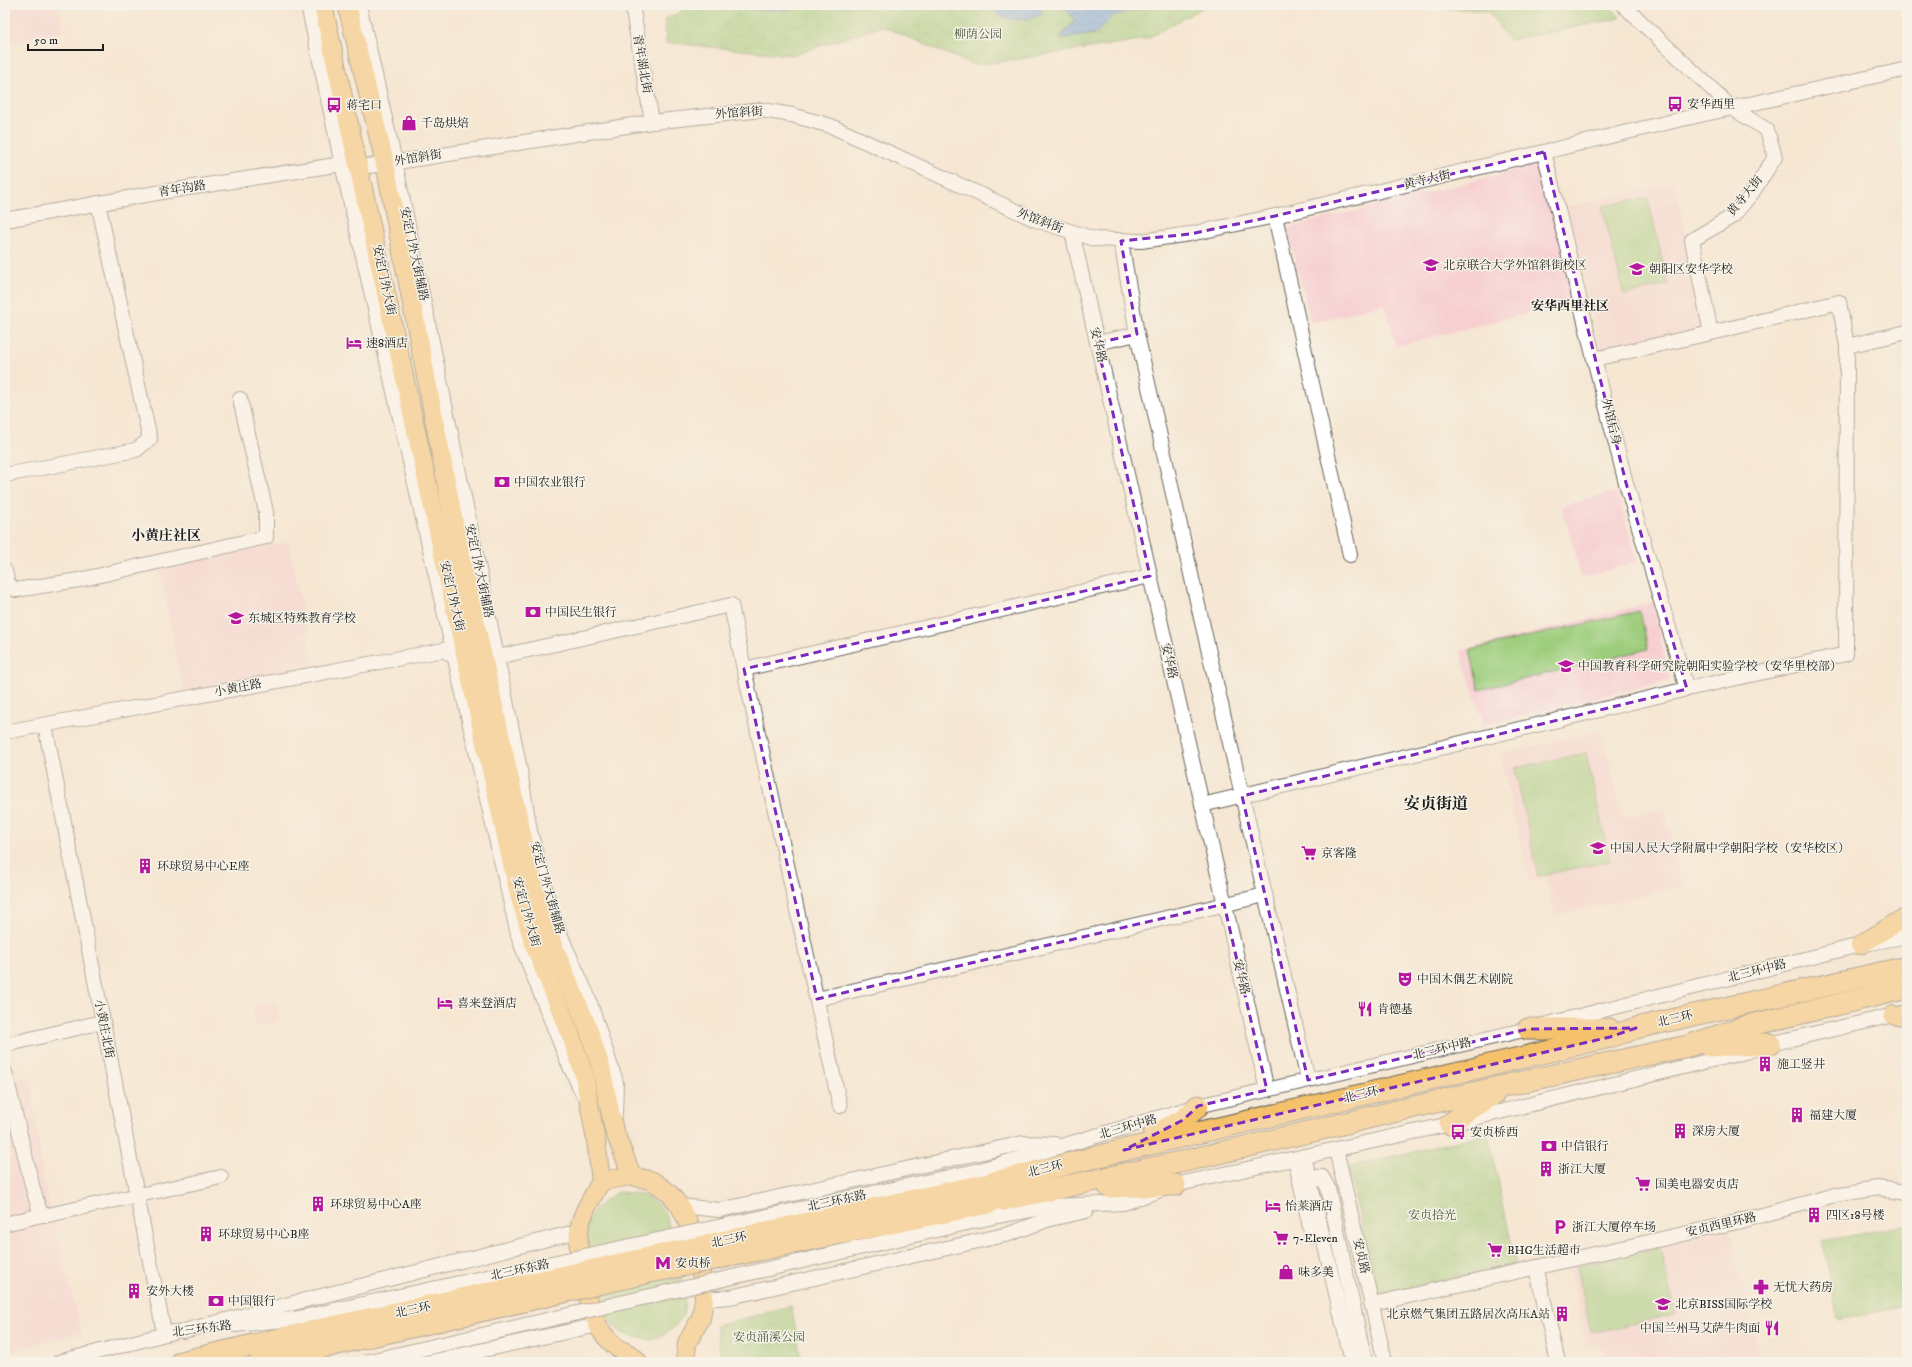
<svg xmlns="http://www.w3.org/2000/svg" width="1912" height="1367" viewBox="0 0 1912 1367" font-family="'IM FELL DW Pica','Noto Serif SC',serif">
	<defs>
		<pattern id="park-tufts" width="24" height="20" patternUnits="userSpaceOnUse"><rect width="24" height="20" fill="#9ccd7c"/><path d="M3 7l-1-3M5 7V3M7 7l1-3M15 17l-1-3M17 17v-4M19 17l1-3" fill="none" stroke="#86af6b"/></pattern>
		<pattern id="water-waves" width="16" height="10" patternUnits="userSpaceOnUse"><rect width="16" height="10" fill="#72a5de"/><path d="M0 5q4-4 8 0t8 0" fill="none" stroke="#5d86b3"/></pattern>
	</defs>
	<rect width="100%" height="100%" fill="#f7f3e8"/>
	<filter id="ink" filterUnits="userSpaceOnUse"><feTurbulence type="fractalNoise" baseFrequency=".025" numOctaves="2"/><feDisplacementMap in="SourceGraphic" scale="8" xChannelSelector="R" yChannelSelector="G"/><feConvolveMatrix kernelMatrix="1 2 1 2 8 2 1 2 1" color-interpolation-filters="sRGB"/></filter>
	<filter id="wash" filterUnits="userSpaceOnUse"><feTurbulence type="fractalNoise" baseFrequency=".012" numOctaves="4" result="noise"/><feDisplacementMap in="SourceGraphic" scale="16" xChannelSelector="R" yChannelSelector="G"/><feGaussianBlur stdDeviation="0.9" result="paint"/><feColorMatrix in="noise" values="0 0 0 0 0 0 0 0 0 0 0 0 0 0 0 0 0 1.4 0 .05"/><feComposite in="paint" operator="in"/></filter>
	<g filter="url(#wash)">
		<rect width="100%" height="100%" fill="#f5e7d3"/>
		<g fill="#f7cfd1">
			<polygon points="5,5 58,5 63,31 5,43"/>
			<polygon points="1544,163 1575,302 1396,346 1385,304 1311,323 1287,228"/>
			<polygon points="1674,183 1707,330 1601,354 1567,207"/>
			<polygon points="1617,491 1637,562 1582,578 1562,506"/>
			<polygon points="289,542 314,668 184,693 159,567"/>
			<polygon points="1653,602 1670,680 1484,725 1460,651"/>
			<polygon points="1602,730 1622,818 1665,808 1682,886 1555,915 1546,877 1529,881 1500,754"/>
			<polygon points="276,1001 279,1022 255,1026 253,1005"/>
			<polygon points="31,1076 43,1180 82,1333 5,1352 5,1085"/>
			<polygon points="1730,1229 1760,1362 1606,1362 1601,1343 1587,1346 1570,1265"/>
		</g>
		<g fill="#9ccd7c" stroke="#5c744c">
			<polygon points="1648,198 1668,285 1624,295 1602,206"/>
			<polygon points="1640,611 1648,649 1479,690 1470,650"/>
			<polygon points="1586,753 1610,861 1538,876 1515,768"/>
			<polygon points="618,1192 634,1193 645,1196 656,1203 666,1214 685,1293 685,1302 683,1316 673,1328 662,1336 652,1340 633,1337 620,1332 611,1323 605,1312 586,1240 588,1221 594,1210 605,1200"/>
			<polygon points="1660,1248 1675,1314 1591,1333 1577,1266"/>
		</g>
		<g fill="url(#park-tufts)" stroke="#5c744c">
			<polygon points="681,5 1207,5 1146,39 1012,60 974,65 882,26 792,55 672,43 666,44 665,19 682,12"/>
			<polygon points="1402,5 1608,5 1621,18 1509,40 1488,11"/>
			<polygon points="1488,1134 1516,1264 1378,1295 1348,1167"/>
			<polygon points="1907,1225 1907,1306 1838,1319 1823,1241"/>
			<polygon points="791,1306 802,1362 722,1362 716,1326"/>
		</g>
		<g fill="url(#water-waves)" stroke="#47607d">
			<path d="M720 5H811C783 13 749 11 720 5Z"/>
			<path d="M990 5H1041V15C1021 22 1004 23 990 5Z"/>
			<polygon points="1065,5 1143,5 1143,8 1114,15 1095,34 1059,39 1075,20 1064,7"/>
		</g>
	</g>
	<g filter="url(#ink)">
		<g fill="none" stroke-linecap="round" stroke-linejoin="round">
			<defs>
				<g id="minor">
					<polyline points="308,5 342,164 519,939 567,1060 583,1094"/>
					<polyline points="359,5 395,162 518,759 530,831 551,910 565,946 588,997 616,1082 615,1114"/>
					<polyline points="632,5 652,122"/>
					<polyline points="1623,5 1732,108 1767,130 1775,157 1752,193 1733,216 1692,240 1711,333"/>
					<polyline points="1544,152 1594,359 1626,483 1687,689"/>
					<polyline points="1275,216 1350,555"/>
					<polyline points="5,220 162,192 342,164 359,167 385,164 652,122 762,110 792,115 831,126 1036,220 1094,239 1141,241 1190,234 1275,216 1678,120 1907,69"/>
					<polyline points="1072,232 1267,1090"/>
					<polyline points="1121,241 1137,334 1195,592 1308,1080"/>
					<polyline points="1097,343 1137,334"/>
					<polyline points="1847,346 1907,332"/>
					<polyline points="5,475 136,450 150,439 98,203"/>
					<polyline points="5,571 8,584 16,590 79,580 266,537 266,512 240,399"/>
					<polyline points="488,659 731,605 744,669 840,1106"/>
					<polyline points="744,669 1150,576"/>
					<polyline points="45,725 164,1333"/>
					<polyline points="5,732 444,650 460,660"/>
					<polyline points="1202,805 1687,689 1846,654 1847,346 1839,302 1711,333 1594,359"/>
					<polyline points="817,999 1265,895"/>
					<polyline points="5,1045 102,1022"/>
					<polyline points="5,1072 33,1189 41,1215"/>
					<polyline points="1336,1149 1385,1362"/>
					<polyline points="1304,1156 1352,1362"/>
					<polyline points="1295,1159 1312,1236"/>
					<polyline points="980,1170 1198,1106 1528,1029 1860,945 1907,936"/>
					<polyline points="1311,1184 1317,1177 1322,1177 1328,1188 1365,1362"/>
					<polyline points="680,1206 720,1210 1023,1143 1055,1144"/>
					<polyline points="997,1216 1054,1206 1124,1203 1175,1185 1450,1124 1745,1052 1770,1044 1903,1013"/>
					<polyline points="5,1224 41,1215 48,1215 221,1177"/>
					<polyline points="1536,1267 1558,1362"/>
					<polyline points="704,1299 730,1297 1009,1234 1050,1219 1086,1211"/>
					<polyline points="1373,1304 1737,1222 1835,1195 1878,1188 1907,1192"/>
					<polyline points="235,1325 294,1319"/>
					<polyline points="183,1331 579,1231"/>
					<polyline points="59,1362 173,1332"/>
					<polyline points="428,1362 598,1325"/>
				</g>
				<g id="major">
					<polyline points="323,5 453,600 519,895 535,947 570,1033 584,1075 596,1141 601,1181"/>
					<polyline points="347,5 385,164 459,548 530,871 551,940 588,1028 601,1068 614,1130 632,1176"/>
					<polyline points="1860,945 1907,916"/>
					<polyline points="1893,1015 1907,1018"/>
					<polyline points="601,1181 632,1176 653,1181 668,1192 680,1206 690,1227 702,1278 704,1299 701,1318 687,1343 685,1362"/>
					<path d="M601 1181C593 1197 581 1213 579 1231 576 1255 590 1319 605 1336 609 1340 614 1346 619 1349 627 1353 632 1354 638 1362"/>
				</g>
				<g id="highway">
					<polyline points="1528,1029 1609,1029"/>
					<polyline points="1709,1046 1770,1044"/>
					<polyline points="1450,1124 1469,1109 1494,1094"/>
					<polyline points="1154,1135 1183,1120 1198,1106"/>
					<polyline points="983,1185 1124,1150 1610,1037 1636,1028 1907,967"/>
					<polyline points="1109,1187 1175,1185"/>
					<polyline points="989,1203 1185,1161 1503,1086 1688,1046 1747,1026 1907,988"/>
					<polyline points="181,1362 300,1334"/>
					<polyline points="260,1362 302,1352"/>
				</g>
			</defs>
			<use href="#minor" stroke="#68635c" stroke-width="16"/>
			<use href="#major" stroke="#68635c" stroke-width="20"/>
			<use href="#highway" stroke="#68635c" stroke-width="23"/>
			<use href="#minor" stroke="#fff" stroke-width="14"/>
			<use href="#major" stroke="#f5c16b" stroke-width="18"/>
			<use href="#highway" stroke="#f5c16b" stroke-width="21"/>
			<defs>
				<g id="minor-bridge">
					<polyline points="294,1319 980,1170"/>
					<polyline points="365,1362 997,1216"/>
				</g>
				<g id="highway-bridge">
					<polyline points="300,1334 983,1185"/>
					<polyline points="302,1352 646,1273 989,1203"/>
				</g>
			</defs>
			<use href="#minor-bridge" stroke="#68635c" stroke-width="16" stroke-linecap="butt"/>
			<use href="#highway-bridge" stroke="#68635c" stroke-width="23" stroke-linecap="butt"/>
			<use href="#minor-bridge" stroke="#fff" stroke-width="14"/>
			<use href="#highway-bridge" stroke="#f5c16b" stroke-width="21"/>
		</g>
	</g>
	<path d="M0 0H1912V1367H0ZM1544 152 1626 483 1687 689 1242 796 1308 1080 1528 1029 1636 1028 1610 1037 1124 1150 1183 1120 1198 1106 1267 1090 1224 904 817 999 744 669 1150 576 1097 343 1137 334 1121 241 1190 234 1275 216Z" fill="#f5e7d3" fill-opacity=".55" fill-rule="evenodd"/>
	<path fill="none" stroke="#7b2cbf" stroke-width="3" stroke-dasharray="8 5" stroke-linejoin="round" d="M1544 152 1626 483 1687 689 1242 796 1308 1080 1528 1029 1636 1028 1610 1037 1124 1150 1183 1120 1198 1106 1267 1090 1224 904 817 999 744 669 1150 576 1097 343 1137 334 1121 241 1190 234 1275 216Z"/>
	<defs>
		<symbol id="bus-bare" viewBox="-9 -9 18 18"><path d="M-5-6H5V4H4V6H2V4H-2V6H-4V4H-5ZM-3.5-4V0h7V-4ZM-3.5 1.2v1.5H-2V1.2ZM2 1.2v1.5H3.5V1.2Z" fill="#b5179e" stroke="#f7f3e8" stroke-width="2.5" paint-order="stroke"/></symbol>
		<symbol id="shop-bare" viewBox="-9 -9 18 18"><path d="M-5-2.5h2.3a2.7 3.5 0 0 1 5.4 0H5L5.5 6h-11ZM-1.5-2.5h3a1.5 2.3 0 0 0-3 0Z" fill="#b5179e" stroke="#f7f3e8" stroke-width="2.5" paint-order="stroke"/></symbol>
		<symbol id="university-bare" viewBox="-9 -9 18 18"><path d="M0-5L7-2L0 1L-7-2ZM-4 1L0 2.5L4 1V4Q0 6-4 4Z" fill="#b5179e" stroke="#f7f3e8" stroke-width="2.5" paint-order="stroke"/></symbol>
		<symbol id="school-bare" viewBox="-9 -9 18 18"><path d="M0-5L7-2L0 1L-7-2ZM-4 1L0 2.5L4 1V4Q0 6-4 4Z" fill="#b5179e" stroke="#f7f3e8" stroke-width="2.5" paint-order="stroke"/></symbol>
		<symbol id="hotel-bare" viewBox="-9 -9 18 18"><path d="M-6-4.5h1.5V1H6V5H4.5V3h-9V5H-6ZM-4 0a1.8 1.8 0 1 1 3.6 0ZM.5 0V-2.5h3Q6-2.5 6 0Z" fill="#b5179e" stroke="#f7f3e8" stroke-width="2.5" paint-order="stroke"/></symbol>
		<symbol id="bank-bare" viewBox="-9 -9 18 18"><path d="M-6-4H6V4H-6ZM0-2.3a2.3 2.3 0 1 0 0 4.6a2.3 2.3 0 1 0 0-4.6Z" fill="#b5179e" stroke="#f7f3e8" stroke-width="2.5" paint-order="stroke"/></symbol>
		<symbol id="supermarket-bare" viewBox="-9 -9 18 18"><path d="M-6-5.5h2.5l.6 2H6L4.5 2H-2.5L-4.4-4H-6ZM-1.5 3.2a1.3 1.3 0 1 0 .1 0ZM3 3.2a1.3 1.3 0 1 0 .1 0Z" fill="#b5179e" stroke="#f7f3e8" stroke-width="2.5" paint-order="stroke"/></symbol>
		<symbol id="building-bare" viewBox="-9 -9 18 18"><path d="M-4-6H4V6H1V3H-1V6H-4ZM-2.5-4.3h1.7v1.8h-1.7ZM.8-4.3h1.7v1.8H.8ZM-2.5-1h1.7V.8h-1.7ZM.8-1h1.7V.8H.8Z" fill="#b5179e" stroke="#f7f3e8" stroke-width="2.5" paint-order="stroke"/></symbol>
		<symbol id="theatre-bare" viewBox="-9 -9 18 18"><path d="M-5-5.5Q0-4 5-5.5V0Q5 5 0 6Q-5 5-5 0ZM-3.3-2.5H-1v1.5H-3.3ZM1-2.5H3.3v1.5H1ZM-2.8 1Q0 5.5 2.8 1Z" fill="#b5179e" stroke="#f7f3e8" stroke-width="2.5" paint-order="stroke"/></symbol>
		<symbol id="restaurant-bare" viewBox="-9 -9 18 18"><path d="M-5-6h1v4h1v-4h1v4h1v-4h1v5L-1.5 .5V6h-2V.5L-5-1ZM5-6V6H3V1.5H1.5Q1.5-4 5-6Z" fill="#b5179e" stroke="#f7f3e8" stroke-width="2.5" paint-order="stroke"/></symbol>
		<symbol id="parking-bare" viewBox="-9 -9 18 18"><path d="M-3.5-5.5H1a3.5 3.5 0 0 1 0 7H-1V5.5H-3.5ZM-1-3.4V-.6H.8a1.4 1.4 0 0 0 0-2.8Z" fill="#b5179e" stroke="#f7f3e8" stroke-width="2.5" paint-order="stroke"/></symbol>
		<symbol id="metro-bare" viewBox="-9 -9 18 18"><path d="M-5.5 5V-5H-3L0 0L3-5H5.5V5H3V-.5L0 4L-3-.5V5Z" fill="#b5179e" stroke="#f7f3e8" stroke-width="2.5" paint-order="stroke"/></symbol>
		<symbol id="pharmacy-bare" viewBox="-9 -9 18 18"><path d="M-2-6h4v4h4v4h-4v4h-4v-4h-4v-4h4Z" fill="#b5179e" stroke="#f7f3e8" stroke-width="2.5" paint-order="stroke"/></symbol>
	</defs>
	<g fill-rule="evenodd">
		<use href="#bus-bare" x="1664" y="93" width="22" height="22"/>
		<use href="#bus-bare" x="323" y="94" width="22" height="22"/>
		<use href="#shop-bare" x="398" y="112" width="22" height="22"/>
		<use href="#university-bare" x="1420" y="254" width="22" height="22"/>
		<use href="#school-bare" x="1626" y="258" width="22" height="22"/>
		<use href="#hotel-bare" x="343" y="332" width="22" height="22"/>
		<use href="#bank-bare" x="491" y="471" width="22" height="22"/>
		<use href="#bank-bare" x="522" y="601" width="22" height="22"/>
		<use href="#school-bare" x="225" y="607" width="22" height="22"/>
		<use href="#school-bare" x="1555" y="655" width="22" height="22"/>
		<use href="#school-bare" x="1587" y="837" width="22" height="22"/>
		<use href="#supermarket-bare" x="1298" y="842" width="22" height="22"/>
		<use href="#building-bare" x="134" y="855" width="22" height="22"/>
		<use href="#theatre-bare" x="1394" y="968" width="22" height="22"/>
		<use href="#hotel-bare" x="434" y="992" width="22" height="22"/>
		<use href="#restaurant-bare" x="1354" y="998" width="22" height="22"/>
		<use href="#building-bare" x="1754" y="1053" width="22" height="22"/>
		<use href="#building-bare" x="1786" y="1104" width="22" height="22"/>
		<use href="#building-bare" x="1669" y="1120" width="22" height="22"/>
		<use href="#bus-bare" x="1447" y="1121" width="22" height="22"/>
		<use href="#bank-bare" x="1538" y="1135" width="22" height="22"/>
		<use href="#building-bare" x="1535" y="1158" width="22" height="22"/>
		<use href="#supermarket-bare" x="1632" y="1173" width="22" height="22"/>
		<use href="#building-bare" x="307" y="1193" width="22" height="22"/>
		<use href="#hotel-bare" x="1262" y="1195" width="22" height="22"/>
		<use href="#building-bare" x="1803" y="1204" width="22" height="22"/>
		<use href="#parking-bare" x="1549" y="1216" width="22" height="22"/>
		<use href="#building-bare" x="195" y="1223" width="22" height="22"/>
		<use href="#supermarket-bare" x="1270" y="1227" width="22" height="22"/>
		<use href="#supermarket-bare" x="1484" y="1239" width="22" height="22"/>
		<use href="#metro-bare" x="652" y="1252" width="22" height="22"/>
		<use href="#shop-bare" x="1275" y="1261" width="22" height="22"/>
		<use href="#pharmacy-bare" x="1750" y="1276" width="22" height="22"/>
		<use href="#building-bare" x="123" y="1280" width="22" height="22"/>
		<use href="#bank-bare" x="205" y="1290" width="22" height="22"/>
		<use href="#school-bare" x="1652" y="1293" width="22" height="22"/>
		<use href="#building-bare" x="1551" y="1303" width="22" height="22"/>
		<use href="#restaurant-bare" x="1761" y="1317" width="22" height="22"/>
	</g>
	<g text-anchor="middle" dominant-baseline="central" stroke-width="3" stroke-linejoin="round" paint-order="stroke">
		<g font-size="12" fill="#495a3e" stroke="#f7f3e8">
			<text x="978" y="34">柳荫公园</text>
			<text x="1432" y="1215">安贞拾光</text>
			<text x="769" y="1337">安贞涌溪公园</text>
		</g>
		<g font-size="12" fill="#1c1c1c" stroke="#f7f3e8">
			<text transform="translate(642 64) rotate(80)">青年湖北街</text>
			<text transform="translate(739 113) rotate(-4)">外馆斜街</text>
			<text transform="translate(418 158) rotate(-9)">外馆斜街</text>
			<text transform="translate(1427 180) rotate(-13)">黄寺大街</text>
			<text transform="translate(182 189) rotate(-9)">青年沟路</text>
			<text transform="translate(1745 196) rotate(-51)">黄寺大街</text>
			<text transform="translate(1040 221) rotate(21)">外馆斜街</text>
			<text transform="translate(414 254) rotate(78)">安定门外大街辅路</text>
			<text transform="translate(384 280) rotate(78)">安定门外大街</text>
			<text transform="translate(1098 345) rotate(77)">安华路</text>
			<text transform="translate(1611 422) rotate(76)">外馆后身</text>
			<text transform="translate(479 571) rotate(78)">安定门外大街辅路</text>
			<text transform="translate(452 596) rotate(77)">安定门外大街</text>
			<text transform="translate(1169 661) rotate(77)">安华路</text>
			<text transform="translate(238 688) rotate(-11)">小黄庄路</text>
			<text transform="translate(547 888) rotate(74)">安定门外大街辅路</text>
			<text transform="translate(526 912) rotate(74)">安定门外大街</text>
			<text transform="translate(1757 971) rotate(-14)">北三环中路</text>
			<text transform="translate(1241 977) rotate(77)">安华路</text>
			<text transform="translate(1675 1019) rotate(-13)">北三环</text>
			<text transform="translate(104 1029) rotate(79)">小黄庄北街</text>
			<text transform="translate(1442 1049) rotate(-13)">北三环中路</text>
			<text transform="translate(1361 1095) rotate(-13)">北三环</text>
			<text transform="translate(1128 1127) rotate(-16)">北三环中路</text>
			<text transform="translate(1045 1169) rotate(-14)">北三环</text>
			<text transform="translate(837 1201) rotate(-12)">北三环东路</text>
			<text transform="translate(1721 1225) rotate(-13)">安贞西里环路</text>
			<text transform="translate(729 1240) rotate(-12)">北三环</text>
			<text transform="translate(1361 1256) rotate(77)">安贞路</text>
			<text transform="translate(520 1270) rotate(-12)">北三环东路</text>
			<text transform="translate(413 1310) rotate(-12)">北三环</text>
			<text transform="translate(202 1329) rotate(-7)">北三环东路</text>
		</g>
		<g font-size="12" fill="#1c1c1c" stroke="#f7f3e8" text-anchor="start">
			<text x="1687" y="104">安华西里</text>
			<text x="346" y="105">蒋宅口</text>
			<text x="421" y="123">千岛烘焙</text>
			<text x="1443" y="265">北京联合大学外馆斜街校区</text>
			<text x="1649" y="269">朝阳区安华学校</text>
			<text x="366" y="343">速8酒店</text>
			<text x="514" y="482">中国农业银行</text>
			<text x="545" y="612">中国民生银行</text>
			<text x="248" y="618">东城区特殊教育学校</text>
			<text x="1578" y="666">中国教育科学研究院朝阳实验学校（安华里校部）</text>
			<text x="1610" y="848">中国人民大学附属中学朝阳学校（安华校区）</text>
			<text x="1321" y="853">京客隆</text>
			<text x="157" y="866">环球贸易中心E座</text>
			<text x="1417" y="979">中国木偶艺术剧院</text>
			<text x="457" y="1003">喜来登酒店</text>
			<text x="1377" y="1009">肯德基</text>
			<text x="1777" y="1064">施工竖井</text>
			<text x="1809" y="1115">福建大厦</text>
			<text x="1692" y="1131">深房大厦</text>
			<text x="1470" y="1132">安贞桥西</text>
			<text x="1561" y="1146">中信银行</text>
			<text x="1558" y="1169">浙江大厦</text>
			<text x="1655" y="1184">国美电器安贞店</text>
			<text x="330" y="1204">环球贸易中心A座</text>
			<text x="1285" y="1206">怡莱酒店</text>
			<text x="1826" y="1215">四区18号楼</text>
			<text x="1572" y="1227">浙江大厦停车场</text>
			<text x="218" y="1234">环球贸易中心B座</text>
			<text x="1293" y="1238">7-Eleven</text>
			<text x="1507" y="1250">BHG生活超市</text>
			<text x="675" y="1263">安贞桥</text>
			<text x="1298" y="1272">味多美</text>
			<text x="1773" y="1287">无忧大药房</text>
			<text x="146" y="1291">安外大楼</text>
			<text x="228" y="1301">中国银行</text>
			<text x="1675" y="1304">北京BISS国际学校</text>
			<text x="1550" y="1314" text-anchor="end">北京燃气集团五路居次高压A站</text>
			<text x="1760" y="1328" text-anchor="end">中国兰州马艾萨牛肉面</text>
		</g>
		<g font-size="13" font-weight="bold" fill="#1c1c1c" stroke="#f7f3e8">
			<text x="1570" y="306">安华西里社区</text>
		</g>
		<g font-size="14" font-weight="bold" fill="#1c1c1c" stroke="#f7f3e8">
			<text x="166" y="536">小黄庄社区</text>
		</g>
		<g font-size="16" font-weight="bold" fill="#1c1c1c" stroke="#f7f3e8">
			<text x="1436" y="804">安贞街道</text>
		</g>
	</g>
	<rect width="1912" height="1367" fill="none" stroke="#f7f3e8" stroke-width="20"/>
	<path d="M28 44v6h75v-6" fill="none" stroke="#1c1c1c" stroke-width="2"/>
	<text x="34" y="44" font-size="12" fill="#1c1c1c" stroke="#f7f3e8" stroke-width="3" paint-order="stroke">50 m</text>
</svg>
